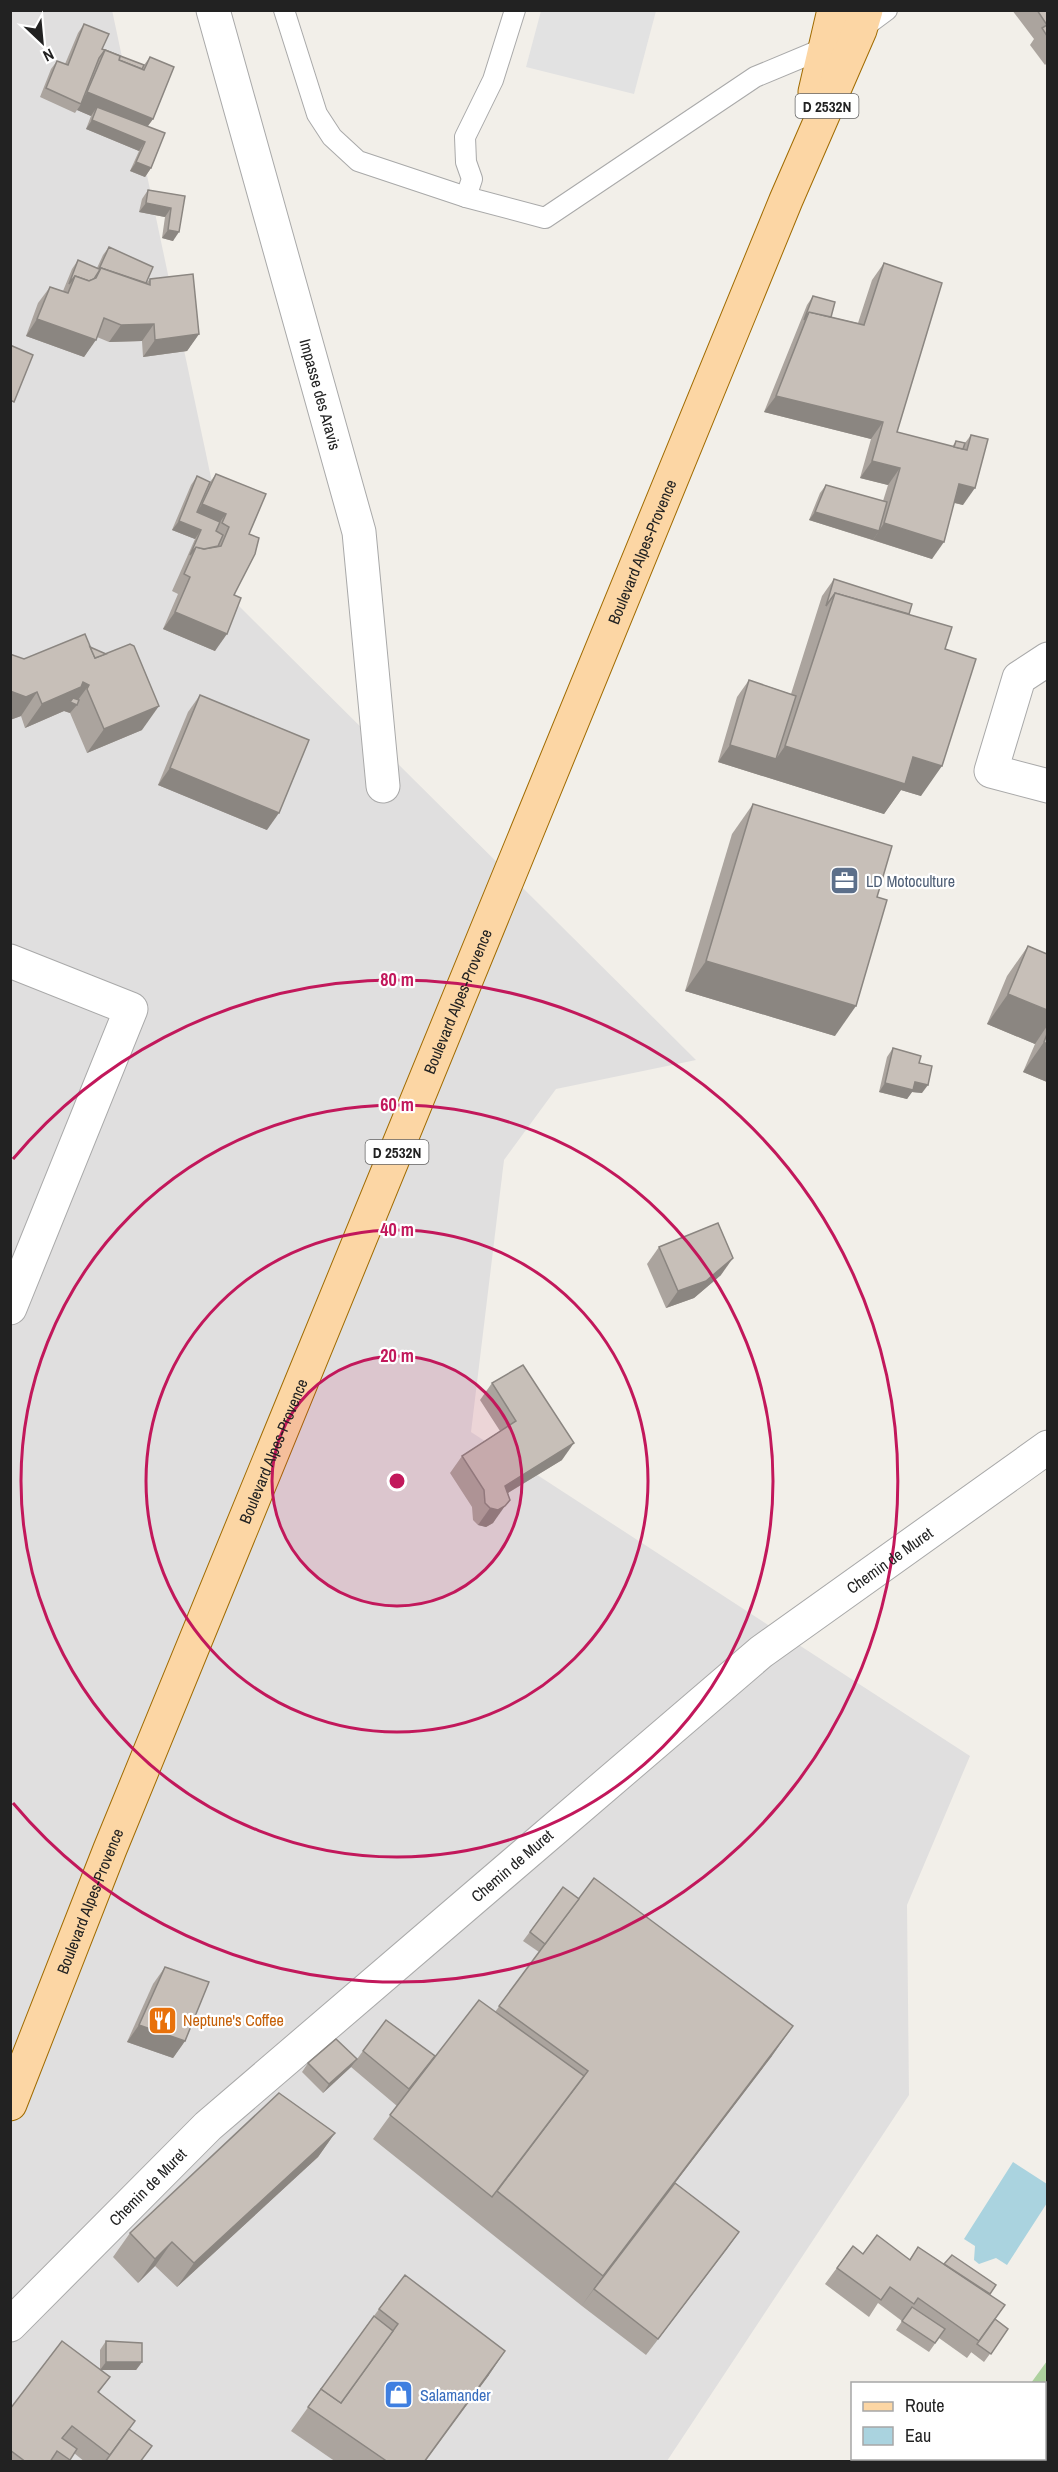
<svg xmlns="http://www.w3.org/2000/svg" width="1058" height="2472" viewBox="0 0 1058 2472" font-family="'Archivo Narrow',sans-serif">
	<rect width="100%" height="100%" fill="#f2efe9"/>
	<polygon fill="#e0dfdf" points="112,10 238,605 696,1060 556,1089 504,1160 471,1432 970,1756 907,1905 909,2095 667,2461 11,2462 10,11"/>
	<polygon fill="#add19e" points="1047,2361 1047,2461 976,2461 978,2458 1044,2458 1044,2384 1031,2383"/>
	<polygon fill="#e2e2e2" points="541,11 656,11 634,94 526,67"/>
	<polygon fill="#aad3df" points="1013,2162 1047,2184 1047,2203 1007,2265 996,2258 979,2264 974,2260 975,2246 964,2239"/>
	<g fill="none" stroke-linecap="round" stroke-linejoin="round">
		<defs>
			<g id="service">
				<polyline points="284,10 317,114 332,137 358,161 466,197"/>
				<polyline points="515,10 493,80 465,137 466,162 472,179 466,197 545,218 755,77 827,47"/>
				<polyline points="860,30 887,10"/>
			</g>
			<g id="minor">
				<path id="s1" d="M213 10 359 532 383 786"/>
				<polyline points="1048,659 1019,678 991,771 1048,786"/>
				<polyline points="10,961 131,1009 10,1308"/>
				<path id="s2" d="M10 2325 208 2126 761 1652 1048 1447"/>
			</g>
			<g id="primary">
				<polyline points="815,92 834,10"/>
				<path id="s3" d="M10 2104 110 1849 786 200 860 30 866 10"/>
			</g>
		</defs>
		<use href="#service" stroke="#a9a9a9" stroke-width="22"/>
		<use href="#minor" stroke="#a9a9a9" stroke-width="35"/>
		<use href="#primary" stroke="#a06b00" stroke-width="35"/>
		<use href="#service" stroke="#fff" stroke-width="20"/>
		<use href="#minor" stroke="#fff" stroke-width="33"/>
		<use href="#primary" stroke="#fcd6a4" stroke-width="33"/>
	</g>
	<g fill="#aba49e">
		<polygon points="1012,10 1047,10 1047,63 1045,65 1030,45 1034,39"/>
		<polygon points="84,24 102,49 144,65 150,57 153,119 148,126 151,168 145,177 130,171 139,151 86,129 91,116 77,110 75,113 40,97 51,69 57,61 65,64 78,33"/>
		<polygon points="148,190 185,196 173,241 162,238 165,217 139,212 142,199"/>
		<polygon points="109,247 146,283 150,279 199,334 187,351 143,357 142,341 109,342 97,337 84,357 26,336 38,303 50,287 63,291 72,269 78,260 97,268 103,255"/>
		<polygon points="884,263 897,432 952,447 956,441 965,443 971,435 963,505 954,503 932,559 809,520 820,493 826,485 883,501 888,485 860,478 871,439 764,412 807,305 813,296 831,317 858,323 872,280"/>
		<polygon points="216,474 249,534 234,595 215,651 163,629 178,594 172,591 195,539 172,530 191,485 197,476 210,482"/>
		<polygon points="834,579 909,614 945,649 921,796 901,790 884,814 718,762 737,697 749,680 791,694 822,596"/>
		<polygon points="91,647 142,730 87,753 70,713 64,711 25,728 21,716 10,720 10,654 24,659"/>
		<polygon points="200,695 267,830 158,785 188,712"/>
		<polygon points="753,804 835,1036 685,991 732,834"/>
		<polygon points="1028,946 1047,954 1047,1082 1023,1072 1035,1044 987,1024 1007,976"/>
		<polygon points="893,1048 919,1063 922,1093 912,1092 907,1099 879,1092 887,1057"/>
		<polygon points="659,1247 721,1275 694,1298 666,1308 647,1264"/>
		<polygon points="492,1383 562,1460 508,1493 493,1523 486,1527 478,1525 473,1520 472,1507 450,1473 462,1456 500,1431 480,1400"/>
		<polygon points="563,1887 772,2056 675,2183 739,2232 646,2355 582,2306 373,2139 397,2106 351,2067 323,2093 302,2072 308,2063 357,2059 386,2020 435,2056 495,2012 539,1952 523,1941"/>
		<polygon points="165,1967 185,2041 173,2058 127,2042 153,1984"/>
		<polygon points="335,2133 318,2157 177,2287 155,2266 138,2283 113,2257 130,2233"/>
		<polygon points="853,2246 863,2254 910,2259 918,2247 990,2294 995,2319 1008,2329 984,2362 971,2352 981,2339 967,2358 939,2338 929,2352 896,2330 906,2315 902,2321 878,2303 869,2317 825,2284"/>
		<polygon points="379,2309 489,2375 425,2462 336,2462 291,2431"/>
		<polygon points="106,2341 142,2362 136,2370 101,2370 110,2377 99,2392 129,2429 140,2462 85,2462 74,2453 69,2462 10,2462 10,2409 100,2369 100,2350"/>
	</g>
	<g fill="#8b8681">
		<polygon points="87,92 153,119 141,135 97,107 91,116 77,110 81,104 80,104"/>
		<polygon points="92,120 145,142 139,151 86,129"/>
		<polygon points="136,162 151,168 145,177 130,171"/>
		<polygon points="146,203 171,208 165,217 139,212"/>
		<polygon points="168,230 179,232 173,241 162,238"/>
		<polygon points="37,319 96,340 84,357 26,336"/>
		<polygon points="154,324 142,341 109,342 121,325"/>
		<polygon points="199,334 187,351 143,357 155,340"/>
		<polygon points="776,396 883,422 871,439 764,412"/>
		<polygon points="872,461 900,468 888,485 860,478"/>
		<polygon points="959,484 975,488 963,505 948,501"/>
		<polygon points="202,504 226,514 214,530 191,521"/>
		<polygon points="815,512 879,531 873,540 809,520"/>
		<polygon points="179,521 201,530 195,539 172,530"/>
		<polygon points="884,523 944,542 932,559 873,540"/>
		<polygon points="175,612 227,634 215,651 163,629"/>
		<polygon points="83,682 89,685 75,704 77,705 70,713 64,711 25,728 42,704"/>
		<polygon points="10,691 37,692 21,716 10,720"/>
		<polygon points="159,706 142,730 87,753 104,729"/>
		<polygon points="730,745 776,759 785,746 913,757 942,766 921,796 901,790 884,814 718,762"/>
		<polygon points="170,768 279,813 267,830 158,785"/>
		<polygon points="706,961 856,1006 835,1036 685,991"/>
		<polygon points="1008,994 1047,1010 1047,1026 1035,1044 987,1024"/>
		<polygon points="1044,1042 1047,1044 1047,1082 1023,1072"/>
		<polygon points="915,1082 928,1085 922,1093 912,1092 907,1099 879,1092 885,1083"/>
		<polygon points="733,1258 721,1275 694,1298 666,1308 678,1291"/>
		<polygon points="574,1443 562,1460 493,1502 505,1486"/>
		<polygon points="505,1506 493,1523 486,1527 478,1525 490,1508"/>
		<polygon points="139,2025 185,2041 173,2058 127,2042"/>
		<polygon points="793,2026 772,2056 594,2289 582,2305 603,2276"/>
		<polygon points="357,2059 351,2067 323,2093 329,2084"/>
		<polygon points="335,2133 318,2157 177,2287 194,2263"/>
		<polygon points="739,2232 727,2249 646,2355 658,2339"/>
		<polygon points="172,2242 155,2266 138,2283 155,2259"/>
		<polygon points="505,2351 489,2375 424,2462"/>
		<polygon points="106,2362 142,2362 136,2370 100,2370"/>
	</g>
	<g fill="#c7bfb8" stroke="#8b8681" stroke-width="1.5">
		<polygon points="1037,10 1047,10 1047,36 1042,28 1047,25"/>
		<polygon points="84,24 109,34 102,49 144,65 142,69 119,60 120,56 105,50 99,58 81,104 46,88 57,61 68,65"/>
		<polygon points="105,50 120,56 119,60 144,70 150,57 174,67 153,119 87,92"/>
		<polygon points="97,107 165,133 151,168 136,162 145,142 92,120"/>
		<polygon points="148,190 185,196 179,232 168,230 171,208 146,203"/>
		<polygon points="109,247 153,267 146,283 101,268 94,279 89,281 75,276 69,284 78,260 99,269"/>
		<polygon points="884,263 942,283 897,432 967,450 971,435 988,439 975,488 959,484 944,542 884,523 900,468 872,461 883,422 776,396 809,312 864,325"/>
		<polygon points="101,268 150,285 150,279 193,274 199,334 155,340 154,324 121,325 104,318 96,340 37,319 50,287 68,293 75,276 89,281 96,278"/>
		<polygon points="813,296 835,302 831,317 809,312 804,320"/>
		<polygon points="10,345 33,355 14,402 10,400"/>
		<polygon points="956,441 965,443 963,449 954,447"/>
		<polygon points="216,474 266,494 249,534 259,538 255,554 234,595 241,598 227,634 175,612 190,577 184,574 196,547 204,549 221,546 229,527 222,523 226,514 202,504"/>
		<polygon points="197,476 210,482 197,512 220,522 216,531 223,535 218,546 204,549 196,547 190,555 201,530 179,521"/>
		<polygon points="826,485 887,502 879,531 815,512"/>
		<polygon points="834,579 912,604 909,614 835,593 826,606"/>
		<polygon points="835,593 952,627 945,649 976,659 942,766 913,757 905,784 785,746"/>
		<polygon points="85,634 95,658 130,644 134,646 159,706 104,729 87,689 89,685 83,682 81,687 42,704 37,692 26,697 10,691 10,654 24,659"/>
		<polygon points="90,647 106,654 95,658"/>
		<polygon points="749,680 796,696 776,759 730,745"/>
		<polygon points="200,695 309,740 279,813 170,768"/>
		<polygon points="73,698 79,700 77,705 70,702"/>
		<polygon points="753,804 892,846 877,897 887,900 856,1006 706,961"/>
		<polygon points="1028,946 1047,954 1047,1010 1008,994"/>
		<polygon points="1047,1034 1047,1044 1044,1042"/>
		<polygon points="893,1048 921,1056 919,1063 932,1066 928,1085 915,1082 913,1090 885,1083"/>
		<polygon points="718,1223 733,1258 706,1281 678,1291 659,1247"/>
		<polygon points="523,1365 574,1443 505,1486 510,1500 505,1506 498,1510 490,1508 485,1503 484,1490 462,1456 516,1421 492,1383"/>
		<polygon points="594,1878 793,2026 603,2276 497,2191 588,2071 499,2006"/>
		<polygon points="563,1887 579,1899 545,1944 530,1932"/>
		<polygon points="165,1967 209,1982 185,2041 139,2025"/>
		<polygon points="479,2000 584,2076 492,2197 390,2115"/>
		<polygon points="386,2020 435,2056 409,2089 363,2051"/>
		<polygon points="336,2039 357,2059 329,2084 308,2063"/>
		<polygon points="279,2093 335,2133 194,2263 172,2242 155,2259 130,2233"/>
		<polygon points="675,2183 739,2232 658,2339 594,2289"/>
		<polygon points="877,2235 910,2260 918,2247 1005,2305 979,2341 918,2298 914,2304 890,2287 881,2300 837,2268 853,2246 863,2254"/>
		<polygon points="952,2255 996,2285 990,2294 944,2264"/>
		<polygon points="405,2275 505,2351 424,2462 388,2462 308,2407 321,2389 341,2403 398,2324 379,2309"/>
		<polygon points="912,2307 945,2329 935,2343 902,2321"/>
		<polygon points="374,2316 393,2331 341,2403 321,2389"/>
		<polygon points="995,2319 1008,2329 991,2354 977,2344"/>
		<polygon points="62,2341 110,2377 98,2392 135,2421 110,2455 72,2426 62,2438 77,2449 70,2460 57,2451 50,2462 26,2462 10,2450 10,2409"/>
		<polygon points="106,2341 142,2343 142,2362 106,2362"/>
		<polygon points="129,2429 152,2446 140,2462 105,2462"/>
		<polygon points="857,2458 943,2458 941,2462 854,2462"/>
	</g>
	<circle cx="397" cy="1481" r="125" fill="#c2185b" fill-opacity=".12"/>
	<g fill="none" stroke="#c2185b" stroke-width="3">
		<circle cx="397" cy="1481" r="125"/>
		<circle cx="397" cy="1481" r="251"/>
		<circle cx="397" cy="1481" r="376"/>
		<path d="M13 1159A501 501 0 1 1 13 1803"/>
	</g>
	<defs>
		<symbol id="office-square" viewBox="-11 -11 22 22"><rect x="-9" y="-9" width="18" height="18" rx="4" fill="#5c6f8a" stroke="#fff"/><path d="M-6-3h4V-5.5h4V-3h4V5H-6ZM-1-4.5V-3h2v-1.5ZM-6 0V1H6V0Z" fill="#fff"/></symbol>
		<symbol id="restaurant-square" viewBox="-11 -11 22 22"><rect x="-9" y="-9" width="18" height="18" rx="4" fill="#e8710a" stroke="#fff"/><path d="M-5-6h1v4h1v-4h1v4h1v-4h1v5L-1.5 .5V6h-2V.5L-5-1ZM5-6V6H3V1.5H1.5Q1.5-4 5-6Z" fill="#fff"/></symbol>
		<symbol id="shop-square" viewBox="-11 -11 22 22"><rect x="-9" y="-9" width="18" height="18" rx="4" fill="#3f7fe0" stroke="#fff"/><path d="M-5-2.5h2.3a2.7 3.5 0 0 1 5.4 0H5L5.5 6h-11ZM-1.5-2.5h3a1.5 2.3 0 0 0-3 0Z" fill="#fff"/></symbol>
	</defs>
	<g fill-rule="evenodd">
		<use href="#office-square" x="828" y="864" width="33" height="33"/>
		<use href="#restaurant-square" x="146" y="2004" width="33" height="33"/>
		<use href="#shop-square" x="382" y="2378" width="33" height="33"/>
	</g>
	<g text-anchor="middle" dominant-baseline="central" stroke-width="4.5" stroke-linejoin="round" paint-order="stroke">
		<g fill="#fff" stroke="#646464" stroke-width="1.5">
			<rect x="795.5" y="94" width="63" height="24" rx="4.5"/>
			<rect x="365.5" y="1140" width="63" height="24" rx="4.5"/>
		</g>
		<g font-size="15" font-weight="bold" fill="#222">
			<text x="827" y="106">D 2532N</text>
			<text x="397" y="1152">D 2532N</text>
		</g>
		<g font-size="16" fill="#222" stroke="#fff">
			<text stroke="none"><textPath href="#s1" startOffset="399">Impasse des Aravis</textPath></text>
			<text stroke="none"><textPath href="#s3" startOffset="1676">Boulevard Alpes-Provence</textPath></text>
			<text stroke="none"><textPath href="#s3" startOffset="1190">Boulevard Alpes-Provence</textPath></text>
			<text stroke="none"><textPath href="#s3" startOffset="704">Boulevard Alpes-Provence</textPath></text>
			<text stroke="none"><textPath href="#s2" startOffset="1167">Chemin de Muret</textPath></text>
			<text stroke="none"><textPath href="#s2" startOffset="681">Chemin de Muret</textPath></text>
			<text stroke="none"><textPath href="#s3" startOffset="218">Boulevard Alpes-Provence</textPath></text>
			<text stroke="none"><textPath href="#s2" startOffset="195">Chemin de Muret</textPath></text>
		</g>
		<g font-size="16" fill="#4e5e75" stroke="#fff" text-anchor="start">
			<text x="866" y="881">LD Motoculture</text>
		</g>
		<g font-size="16" fill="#c56008" stroke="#fff" text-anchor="start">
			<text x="183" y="2020">Neptune's Coffee</text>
		</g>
		<g font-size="16" fill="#366cbe" stroke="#fff" text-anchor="start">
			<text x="420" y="2395">Salamander</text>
		</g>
	</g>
	<circle cx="397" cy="1481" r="9" fill="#c2185b" stroke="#fff" stroke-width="3"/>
	<g font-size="18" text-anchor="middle" font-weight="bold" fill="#c2185b" stroke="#fff" stroke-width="4.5" stroke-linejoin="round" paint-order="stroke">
		<text x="397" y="986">80 m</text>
		<text x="397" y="1111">60 m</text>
		<text x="397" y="1236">40 m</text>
		<text x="397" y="1362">20 m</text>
	</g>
	<rect width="1058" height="2472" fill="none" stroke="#222222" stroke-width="24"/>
	<rect x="851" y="2382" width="195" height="78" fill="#ffffff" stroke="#a7a7a7" stroke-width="1.5"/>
	<rect x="863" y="2402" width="30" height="9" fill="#fcd6a4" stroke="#a7a7a7" stroke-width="1.5"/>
	<text x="905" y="2412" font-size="18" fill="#222222">Route</text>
	<rect x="863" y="2427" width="30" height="18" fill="#aad3df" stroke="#a7a7a7" stroke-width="1.5"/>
	<text x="905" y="2442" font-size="18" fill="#222222">Eau</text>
	<g transform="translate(42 42) rotate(154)" stroke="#ffffff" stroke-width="4.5" paint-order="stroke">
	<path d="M0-4.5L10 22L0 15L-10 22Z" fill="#222222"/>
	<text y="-9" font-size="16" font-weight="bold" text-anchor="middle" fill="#222222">N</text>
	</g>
</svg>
